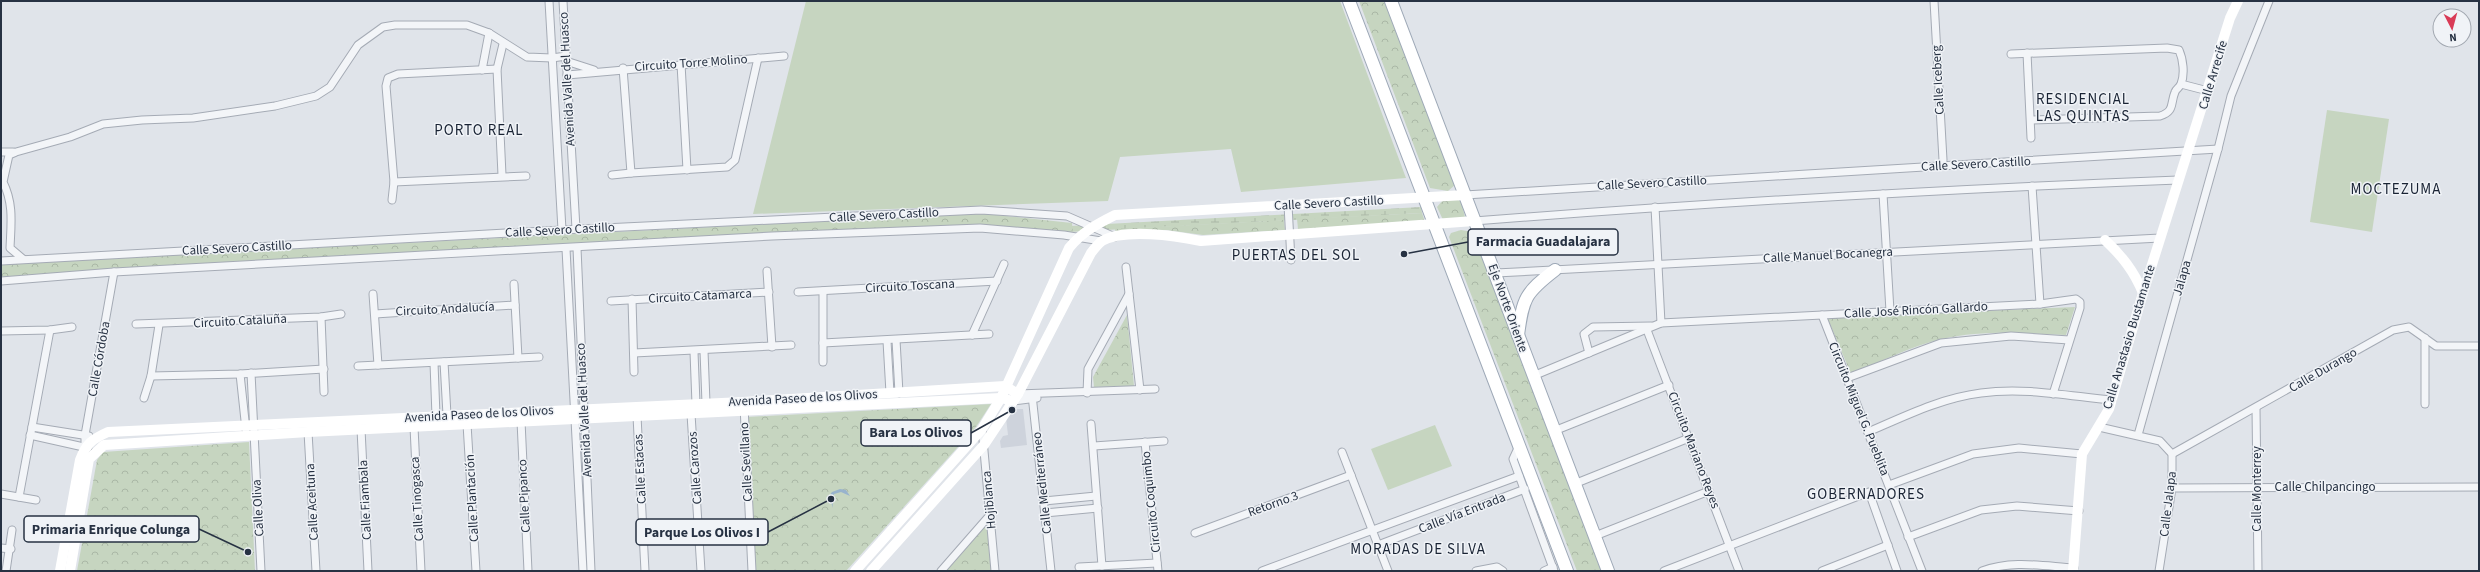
<svg xmlns="http://www.w3.org/2000/svg" width="2480" height="572" viewBox="0 0 2480 572" font-family="'Source Sans 3',sans-serif">
	<defs>
		<pattern id="wetland-marsh" width="20" height="14" patternUnits="userSpaceOnUse"><rect width="20" height="14" fill="#c6d5c0"/><path d="M1 5h8M5 5V1M11 12h8M15 12V8" fill="none" stroke="#aab7a6"/></pattern>
		<pattern id="park-crowns" width="20" height="18" patternUnits="userSpaceOnUse"><rect width="20" height="18" fill="#c6d5c0"/><path d="M2 6a3 3 0 1 1 6 0M12 15a3 3 0 1 1 6 0" fill="none" stroke="#aab7a6"/></pattern>
	</defs>
	<rect width="100%" height="100%" fill="#e0e4ea"/>
	<polygon fill="#ced3dc" points="1010,409 1023,409 1027,445 1001,448 1000,441 1003,436 1008,435 1006,418"/>
	<g fill="#c6d5c0">
		<polygon points="806,1 1340,1 1406,178 1241,192 1231,149 1120,157 1108,201 753,214"/>
		<polygon points="2327,110 2389,119 2372,232 2310,222"/>
		<polygon points="1435,425 1452,466 1388,490 1371,449"/>
	</g>
	<polygon fill="url(#wetland-marsh)" points="1421,207 1422,213 1069,232 972,221 1070,226"/>
	<g fill="url(#park-crowns)">
		<polygon points="1359,1 1384,1 1455,185 1448,191 1430,188"/>
		<polygon points="1455,199 1461,201 1465,217 1444,222 1437,207 1443,200"/>
		<polygon points="977,213 1072,223 1073,234 975,225 1,278 1,264"/>
		<polygon points="1422,213 1425,222 1298,229 1297,219"/>
		<polygon points="1284,220 1285,230 1203,235 1166,230 1116,233 1115,229"/>
		<polygon points="1461,230 1473,232 1603,571 1577,571 1449,237 1451,233"/>
		<path d="M2075 307 2066 335C2024 333 1983 330 1942 339 1911 346 1880 362 1851 374L1827 317Z"/>
		<polygon points="1127,315 1134,386 1094,387 1093,377"/>
		<polygon points="991,404 976,427 846,571 754,571 747,417"/>
		<polygon points="249,442 255,571 77,571 97,460 103,452"/>
		<polygon points="988,523 992,571 944,571"/>
	</g>
	<polygon fill="#98b3cd" points="840,489 846,490 850,496 841,492 834,494 832,498 833,508 829,496 832,492"/>
	<g fill="none" stroke-linecap="round" stroke-linejoin="round">
		<defs>
			<g id="street">
				<polyline points="549,1 562,230"/>
				<polyline points="563,1 576,229"/>
				<polyline points="1934,1 1943,160"/>
				<polyline points="2027,53 2031,138"/>
				<path d="M2011 54 2167 48 2179 50C2183 59 2185 74 2181 84 2180 87 2176 89 2175 92 2170 104 2175 111 2160 116L2031 120"/>
				<polyline points="566,61 594,70"/>
				<polyline points="681,64 687,170"/>
				<polyline points="623,68 631,173 727,167 735,160 758,58"/>
				<polyline points="482,70 489,33"/>
				<polyline points="567,75 784,56"/>
				<polyline points="2181,84 2208,91"/>
				<polyline points="1,152 13,152"/>
				<polyline points="502,175 497,69 503,44"/>
				<polyline points="612,175 631,173"/>
				<polyline points="394,182 526,176"/>
				<polyline points="2032,186 2040,304"/>
				<polyline points="1883,194 1890,311"/>
				<polyline points="1465,195 2218,149"/>
				<polyline points="392,200 394,182 386,86 388,78 398,74 497,69"/>
				<polyline points="1288,205 1291,260"/>
				<polyline points="1655,207 1661,323"/>
				<path d="M1474 221C1708 203 1943 189 2178 180"/>
				<polyline points="577,248 591,571"/>
				<polyline points="566,249 583,571"/>
				<path d="M23 259 10 248C11 224 14 204 3 182L9 155 16 152 70 137 103 124 142 120 193 118 275 106 316 96 330 87 358 45 383 27 395 25H467L489 33 527 57 552 58 566 56"/>
				<polyline points="1,261 562,230 981,210 1067,216 1115,237"/>
				<polyline points="1126,267 1140,390"/>
				<polyline points="767,271 772,347"/>
				<polyline points="1496,273 2160,238"/>
				<polyline points="1,281 114,272 772,236 980,228 1064,235 1101,241"/>
				<polyline points="514,284 518,358"/>
				<polyline points="823,291 823,362"/>
				<polyline points="798,292 997,281"/>
				<polyline points="373,294 378,365"/>
				<polyline points="632,299 634,372"/>
				<polyline points="611,301 769,292"/>
				<polyline points="375,314 515,305"/>
				<polyline points="1822,315 1922,571"/>
				<polyline points="321,317 324,392"/>
				<polyline points="136,324 321,317 341,314"/>
				<polyline points="1647,330 1739,571"/>
				<polyline points="1,331 50,330 72,327"/>
				<polyline points="972,335 1004,264"/>
				<polyline points="2425,338 2425,404"/>
				<polyline points="896,340 899,393"/>
				<polyline points="887,341 890,393"/>
				<polyline points="823,343 989,334"/>
				<polyline points="704,351 706,403"/>
				<polyline points="694,352 696,404"/>
				<polyline points="634,353 791,345"/>
				<polyline points="1589,353 1584,334 1593,327 1651,326"/>
				<polyline points="444,362 447,415"/>
				<polyline points="434,363 436,416"/>
				<polyline points="358,366 539,357"/>
				<polyline points="251,373 261,571"/>
				<polyline points="240,374 246,430"/>
				<polyline points="151,376 240,374 324,369"/>
				<polyline points="1533,376 1661,323 2040,304 2076,299 2080,302 2080,308 2053,394"/>
				<polyline points="1847,378 1941,343 2011,336 2069,340"/>
				<polyline points="1087,393 1088,369 1129,294"/>
				<polyline points="1018,394 1155,389"/>
				<polyline points="1032,395 1051,571"/>
				<polyline points="144,398 151,376 159,325"/>
				<polyline points="1013,401 1037,398"/>
				<polyline points="744,406 752,571"/>
				<polyline points="2256,408 2258,571"/>
				<polyline points="691,414 701,571"/>
				<polyline points="637,416 645,571"/>
				<polyline points="521,421 528,571"/>
				<polyline points="467,424 476,571"/>
				<polyline points="1091,424 1102,566"/>
				<polyline points="32,427 89,436"/>
				<polyline points="414,427 421,571"/>
				<polyline points="2099,427 2160,441 2172,454 2172,488 2159,571"/>
				<polyline points="361,429 368,571"/>
				<polyline points="982,429 995,571"/>
				<polyline points="1554,431 1669,385"/>
				<polyline points="308,432 316,571"/>
				<path d="M1868 432C1905 416 1941 398 1981 393 2024 387 2069 396 2112 400"/>
				<polyline points="30,435 88,448"/>
				<polyline points="2138,435 2218,149 2231,96 2269,1"/>
				<polyline points="1145,442 1158,571"/>
				<polyline points="85,446 85,435 114,272"/>
				<polyline points="1094,446 1164,441"/>
				<polyline points="1519,446 1513,459 1554,571"/>
				<polyline points="1342,452 1388,571"/>
				<polyline points="2172,454 2393,330 2409,327 2436,346 2479,346"/>
				<polyline points="1574,484 1689,438"/>
				<polyline points="1889,485 1973,454 2019,448 2082,454"/>
				<polyline points="2172,488 2479,487"/>
				<polyline points="1,494 36,500"/>
				<polyline points="19,497 50,330"/>
				<polyline points="1044,501 1096,496"/>
				<polyline points="1045,513 1098,508"/>
				<polyline points="1195,533 1351,475"/>
				<polyline points="1595,536 1709,491"/>
				<polyline points="1908,537 1981,510 2017,506 2079,511"/>
				<polyline points="1378,545 1525,489"/>
				<polyline points="1,548 11,549"/>
				<polyline points="1079,567 1157,563"/>
				<polyline points="6,571 12,530"/>
				<polyline points="941,571 990,515"/>
				<polyline points="1262,571 1519,476"/>
				<polyline points="1476,571 1497,567 1503,571"/>
				<polyline points="1544,571 1553,567"/>
				<polyline points="1664,571 1869,492 1897,571"/>
				<polyline points="1822,571 1888,545"/>
				<path d="M1982 571C2012 560 2042 566 2074 568"/>
			</g>
			<g id="primary">
				<polyline points="1349,1 1567,571"/>
				<polyline points="1391,1 1608,571"/>
				<path d="M1518 335C1523 298 1525 293 1555 270"/>
			</g>
		</defs>
		<use href="#street" stroke="#a5abb5" stroke-width="9"/>
		<use href="#primary" stroke="#9ea9b7" stroke-width="14"/>
		<use href="#street" stroke="#f3f5f8" stroke-width="7"/>
		<g stroke="#fff" stroke-width="10">
			<path d="M2105 240C2122 256 2134 271 2143 293"/>
			<path d="M60 571 80 460C86 444 92 439 108 432L743 402 1005 386 1018 394"/>
			<polyline points="70,571 89,459 104,445 308,432 1001,398 1013,401"/>
			<path d="M855 571 982 429 1001 398 1069 248C1082 232 1097 224 1115 215L1465 195"/>
			<path d="M871 571 984 445 1018 394 1091 253C1094 249 1098 244 1102 241 1125 228 1176 236 1201 241L1474 221"/>
			<polyline points="2073,571 2082,454 2109,409 2143,293 2230,18 2238,1"/>
		</g>
		<use href="#primary" stroke="#fff" stroke-width="12"/>
	</g>
	<g text-anchor="middle" dominant-baseline="central" stroke-width="3" stroke-linejoin="round" paint-order="stroke">
		<g font-size="13" fill="#273243" stroke="#f0f3f7">
			<text transform="translate(691 63) rotate(-4)">Circuito Torre Molino</text>
			<text transform="translate(2213 75) rotate(-73)">Calle Arrecife</text>
			<text transform="translate(567 79) rotate(-93)">Avenida Valle del Huasco</text>
			<text transform="translate(1938 80) rotate(-93)">Calle Iceberg</text>
			<text transform="translate(1976 164) rotate(-3)">Calle Severo Castillo</text>
			<text transform="translate(1652 183) rotate(-3)">Calle Severo Castillo</text>
			<text transform="translate(1329 203) rotate(-3)">Calle Severo Castillo</text>
			<text transform="translate(884 215) rotate(-3)">Calle Severo Castillo</text>
			<text transform="translate(560 230) rotate(-3)">Calle Severo Castillo</text>
			<text transform="translate(237 248) rotate(-3)">Calle Severo Castillo</text>
			<text transform="translate(1828 255) rotate(-3)">Calle Manuel Bocanegra</text>
			<text transform="translate(2182 278) rotate(-74)">Jalapa</text>
			<text transform="translate(910 286) rotate(-3)">Circuito Toscana</text>
			<text transform="translate(700 296) rotate(-3)">Circuito Catamarca</text>
			<text transform="translate(1508 308) rotate(70)">Eje Norte Oriente</text>
			<text transform="translate(445 309) rotate(-3)">Circuito Andalucía</text>
			<text transform="translate(1916 310) rotate(-3)">Calle José Rincón Gallardo</text>
			<text transform="translate(240 321) rotate(-3)">Circuito Cataluña</text>
			<text transform="translate(2129 337) rotate(-73)">Calle Anastasio Bustamante</text>
			<text transform="translate(99 359) rotate(-80)">Calle Córdoba</text>
			<text transform="translate(2323 370) rotate(-30)">Calle Durango</text>
			<text transform="translate(803 398) rotate(-3)">Avenida Paseo de los Olivos</text>
			<text transform="translate(1859 409) rotate(68)">Circuito Miguel G. Pueblita</text>
			<text transform="translate(584 410) rotate(-93)">Avenida Valle del Huasco</text>
			<text transform="translate(479 414) rotate(-3)">Avenida Paseo de los Olivos</text>
			<text transform="translate(1694 450) rotate(69)">Circuito Mariano Reyes</text>
			<text transform="translate(746 462) rotate(-93)">Calle Sevillano</text>
			<text transform="translate(695 468) rotate(-94)">Calle Carozos</text>
			<text transform="translate(640 469) rotate(-93)">Calle Estacas</text>
			<text transform="translate(1042 483) rotate(-96)">Calle Mediterráneo</text>
			<text x="2325" y="487">Calle Chilpancingo</text>
			<text transform="translate(2257 489) rotate(-90)">Calle Monterrey</text>
			<text transform="translate(524 496) rotate(-93)">Calle Pipanco</text>
			<text transform="translate(472 498) rotate(-93)">Calle Plantación</text>
			<text transform="translate(417 499) rotate(-93)">Calle Tinogasca</text>
			<text transform="translate(365 500) rotate(-93)">Calle Fiambala</text>
			<text transform="translate(989 500) rotate(-95)">Hojiblanca</text>
			<text transform="translate(312 502) rotate(-93)">Calle Aceituna</text>
			<text transform="translate(1151 502) rotate(-96)">Circuito Coquimbo</text>
			<text transform="translate(1273 504) rotate(-20)">Retorno 3</text>
			<text transform="translate(2168 504) rotate(-83)">Calle Jalapa</text>
			<text transform="translate(258 508) rotate(-93)">Calle Oliva</text>
			<text transform="translate(1462 513) rotate(-21)">Calle Vía Entrada</text>
		</g>
		<g font-size="15" letter-spacing="1" fill="#192334" stroke="#f0f3f7">
			<text x="2083" y="99">RESIDENCIAL<tspan x="2083" dy="17">LAS QUINTAS</tspan></text>
			<text x="479" y="130">PORTO REAL</text>
			<text x="2396" y="189">MOCTEZUMA</text>
			<text x="1296" y="255">PUERTAS DEL SOL</text>
			<text x="1866" y="494">GOBERNADORES</text>
			<text x="1418" y="549">MORADAS DE SILVA</text>
		</g>
	</g>
	<path fill="none" stroke="#273243" stroke-width="1.5" d="M1404 254L1468 242M1012 410L971 433M248 552L199 529M831 499L768 532"/>
	<g fill="#273243" stroke="#f0f3f7" stroke-width="1.5">
		<circle cx="1404" cy="254" r="4"/>
		<circle cx="1012" cy="410" r="4"/>
		<circle cx="248" cy="552" r="4"/>
		<circle cx="831" cy="499" r="4"/>
	</g>
	<g fill="#f0f3f7" stroke="#273243" stroke-width="1.5">
		<rect x="1468" y="229" width="150" height="26" rx="4"/>
		<rect x="861" y="420" width="110" height="26" rx="4"/>
		<rect x="24" y="516" width="175" height="26" rx="4"/>
		<rect x="636" y="519" width="132" height="26" rx="4"/>
	</g>
	<g font-size="14" text-anchor="middle" font-weight="bold" fill="#273243">
		<text x="1543" y="246">Farmacia Guadalajara</text>
		<text x="916" y="437">Bara Los Olivos</text>
		<text x="111" y="534">Primaria Enrique Colunga</text>
		<text x="702" y="537">Parque Los Olivos I</text>
	</g>
	<rect width="2480" height="572" fill="none" stroke="#273243" stroke-width="4"/>
	<g transform="translate(2452 28) rotate(174)"><circle r="19" fill="#f0f3f7" stroke="#a0a6af"/>
	<path d="M0-3L7 15L0 10L-7 15Z" fill="#d93b57"/>
	<text y="-6" font-size="11" font-weight="bold" text-anchor="middle" fill="#273243">N</text>
	</g>
</svg>
